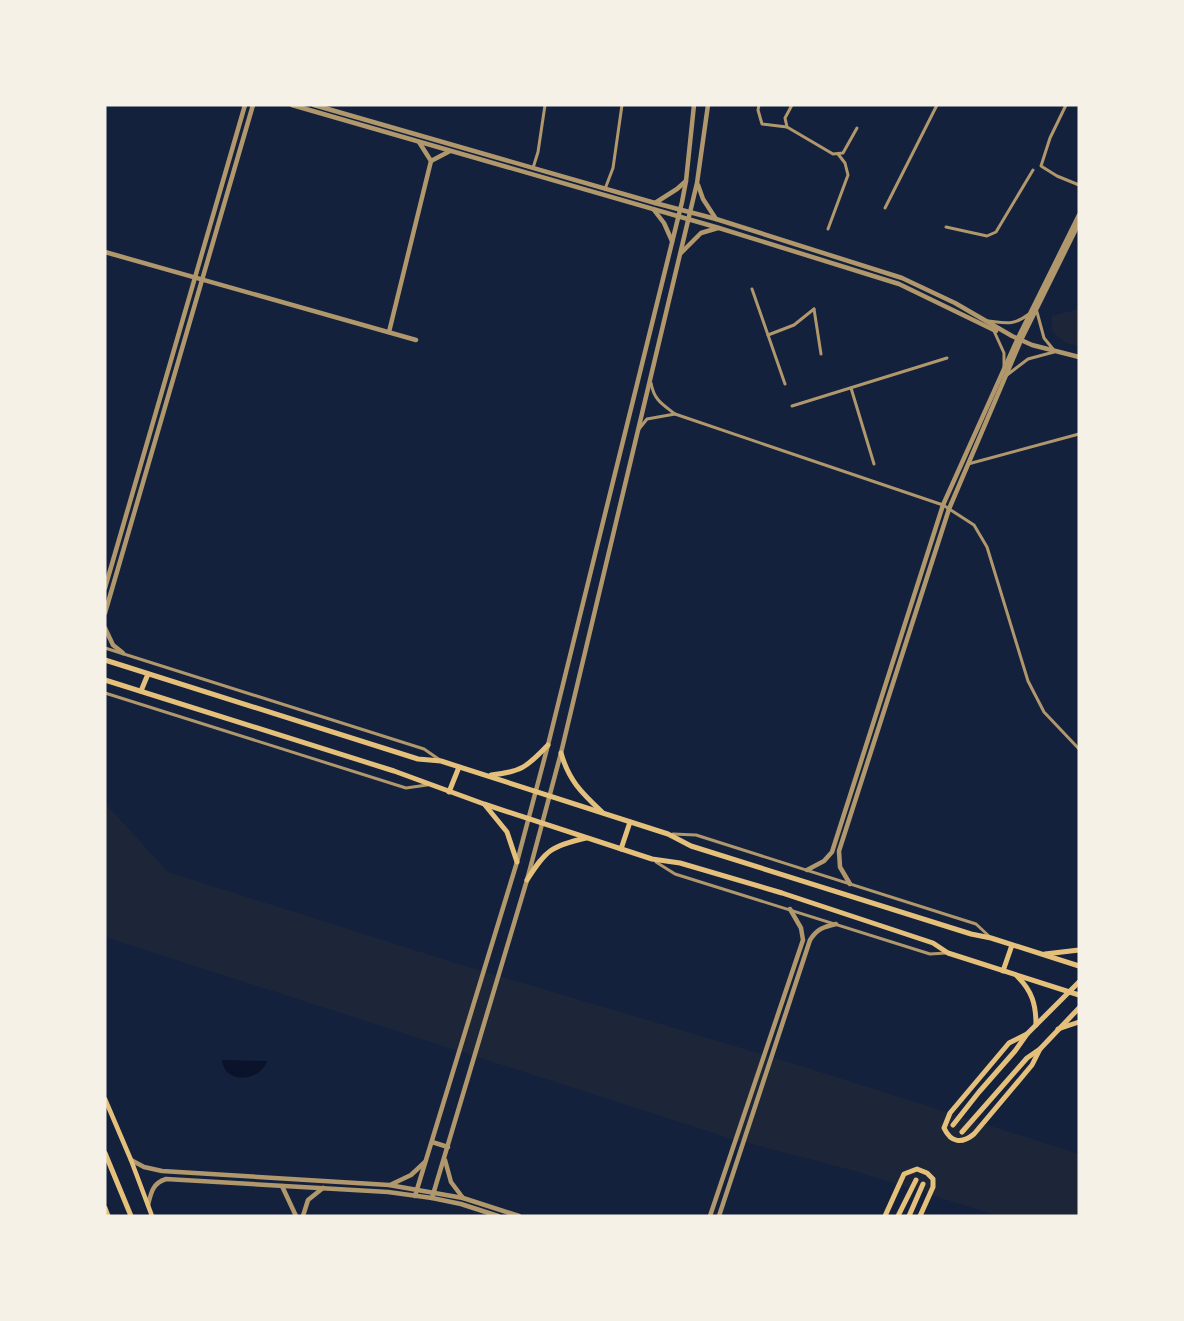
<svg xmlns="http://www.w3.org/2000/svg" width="1184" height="1321" viewBox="0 0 1184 1321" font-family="Karla,sans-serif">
	<rect width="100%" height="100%" fill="#14213d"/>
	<g fill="#1d2539">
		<polygon points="1079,309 1079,346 1066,343 1052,331 1052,316"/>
		<polygon points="105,803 168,872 452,962 795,1064 1079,1154 1079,1216 998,1216 855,1171 729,1138 105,937"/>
	</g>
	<path fill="#0b132b" d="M222 1060 267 1061C259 1083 224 1084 222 1060Z"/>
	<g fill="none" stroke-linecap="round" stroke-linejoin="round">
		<g stroke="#b1986c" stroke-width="3">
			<polyline points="759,105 758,110 762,124 787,127"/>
			<polyline points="792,105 785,118 787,127 833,154 843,153 857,128"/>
			<polyline points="1066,105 1050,138 1041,166 1057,176 1079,185"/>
			<polyline points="533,168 538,152 545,105"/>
			<polyline points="605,189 613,168 622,105"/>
			<polyline points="885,208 937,105"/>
			<polyline points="946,227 987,236 996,232 1033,170"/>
			<polyline points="828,229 848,175 845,163 838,154"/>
			<polyline points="752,289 785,384"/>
			<polyline points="814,309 821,354"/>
			<polyline points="1037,312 1044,338 1053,349"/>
			<path d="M988 321C1006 323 1013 326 1029 314"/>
			<polyline points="994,331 1004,353 1004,367"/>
			<polyline points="768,335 794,325 814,309"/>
			<polyline points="1007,375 1028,359 1054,352"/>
			<path d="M651 383C654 400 662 404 675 414L943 505 974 525 987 547 1028 681 1044 712 1079 749"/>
			<polyline points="851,388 874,464"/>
			<polyline points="792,406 947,358"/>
			<polyline points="639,429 647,419 675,414"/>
			<polyline points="968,464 1079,434"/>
			<polyline points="105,648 424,749 440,760"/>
			<polyline points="105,693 406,788 427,785"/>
			<polyline points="673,834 696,835 976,924 990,937"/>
			<polyline points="656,862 675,874 930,954 946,953"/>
		</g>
		<g stroke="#b1986c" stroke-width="4.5">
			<polyline points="292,105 719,228 899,284 996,331"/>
			<polyline points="314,105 655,203 716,219 902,278 955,303 1012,336 1032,345 1079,357"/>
			<polyline points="431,161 450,151"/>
			<polyline points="698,185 703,199 716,219"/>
			<polyline points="655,203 677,189 686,181"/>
			<polyline points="654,210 664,223 672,241"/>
			<polyline points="105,252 416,340"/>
			<polyline points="681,253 701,233 718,228"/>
			<polyline points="389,332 431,161 419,142"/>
			<polyline points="105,588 245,105"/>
			<polyline points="105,613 253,105"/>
			<polyline points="105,628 113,645 123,653"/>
			<polyline points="807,870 824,861 832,852 943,505 1018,338 1079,215"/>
			<polyline points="850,884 840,867 839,851 949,509 1021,340 1079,223"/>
			<polyline points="432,1142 448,1147"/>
			<polyline points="131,1160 144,1167 162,1171 389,1185 463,1198 519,1216"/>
			<polyline points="445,1160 451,1182 463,1198"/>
			<polyline points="390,1185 411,1175 425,1162"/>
			<polyline points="282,1186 296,1216"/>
			<polyline points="415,1196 517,862 548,745 682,202 686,181 694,105"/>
			<polyline points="432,1198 527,880 561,753 697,183 708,105"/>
			<path d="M148 1205C151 1192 153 1183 166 1179L388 1192 432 1198 461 1204 498 1216"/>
			<polyline points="303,1216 308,1200 323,1188"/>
			<polyline points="710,1216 803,940 801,928 790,909"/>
			<path d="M719 1216 810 940C817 929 823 927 836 924"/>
		</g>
		<polyline stroke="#e5c07b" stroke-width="4.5" points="105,1099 131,1160 152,1216"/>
		<g stroke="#e5c07b" stroke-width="5">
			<polyline points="105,660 418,759 441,761 668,834 691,846 971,934 991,938 1079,966"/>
			<polyline points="105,680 394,771 484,804 652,859 680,863 782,893 933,943 948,953 1079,995"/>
			<polyline points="141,691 148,674"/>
			<path d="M561 753C569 781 582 793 602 812"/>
			<path d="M491 775C521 772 527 767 548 745"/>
			<polyline points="449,792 459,767"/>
			<polyline points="485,805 507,832 517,862"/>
			<polyline points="621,849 630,822"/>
			<path d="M527 880C546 850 551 846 586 838"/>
			<polyline points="1045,954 1079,950"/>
			<polyline points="1003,971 1012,945"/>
			<path d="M1017 976C1032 991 1036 1004 1036 1025"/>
			<polyline points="1058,1029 1079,1022"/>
			<path d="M1027 1034 1009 1043 950 1113 944 1128C951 1143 962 1144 974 1134L1032 1065 1040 1049"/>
			<polyline points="953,1125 979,1092 1015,1051 1027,1034 1079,982"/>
			<polyline points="962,1132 1027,1058 1040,1049 1079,1008"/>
			<polyline points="885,1216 904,1174 917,1169 927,1173 933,1179 933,1187 920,1216"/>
			<polyline points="898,1216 916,1180"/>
			<polyline points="909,1216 923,1184"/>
		</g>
		<g stroke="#e5c07b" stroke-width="5">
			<polyline points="105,1153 131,1216"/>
			<polyline points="105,1208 108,1216"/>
		</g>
	</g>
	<rect width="1184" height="1321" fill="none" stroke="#f6f1e7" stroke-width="213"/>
</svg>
